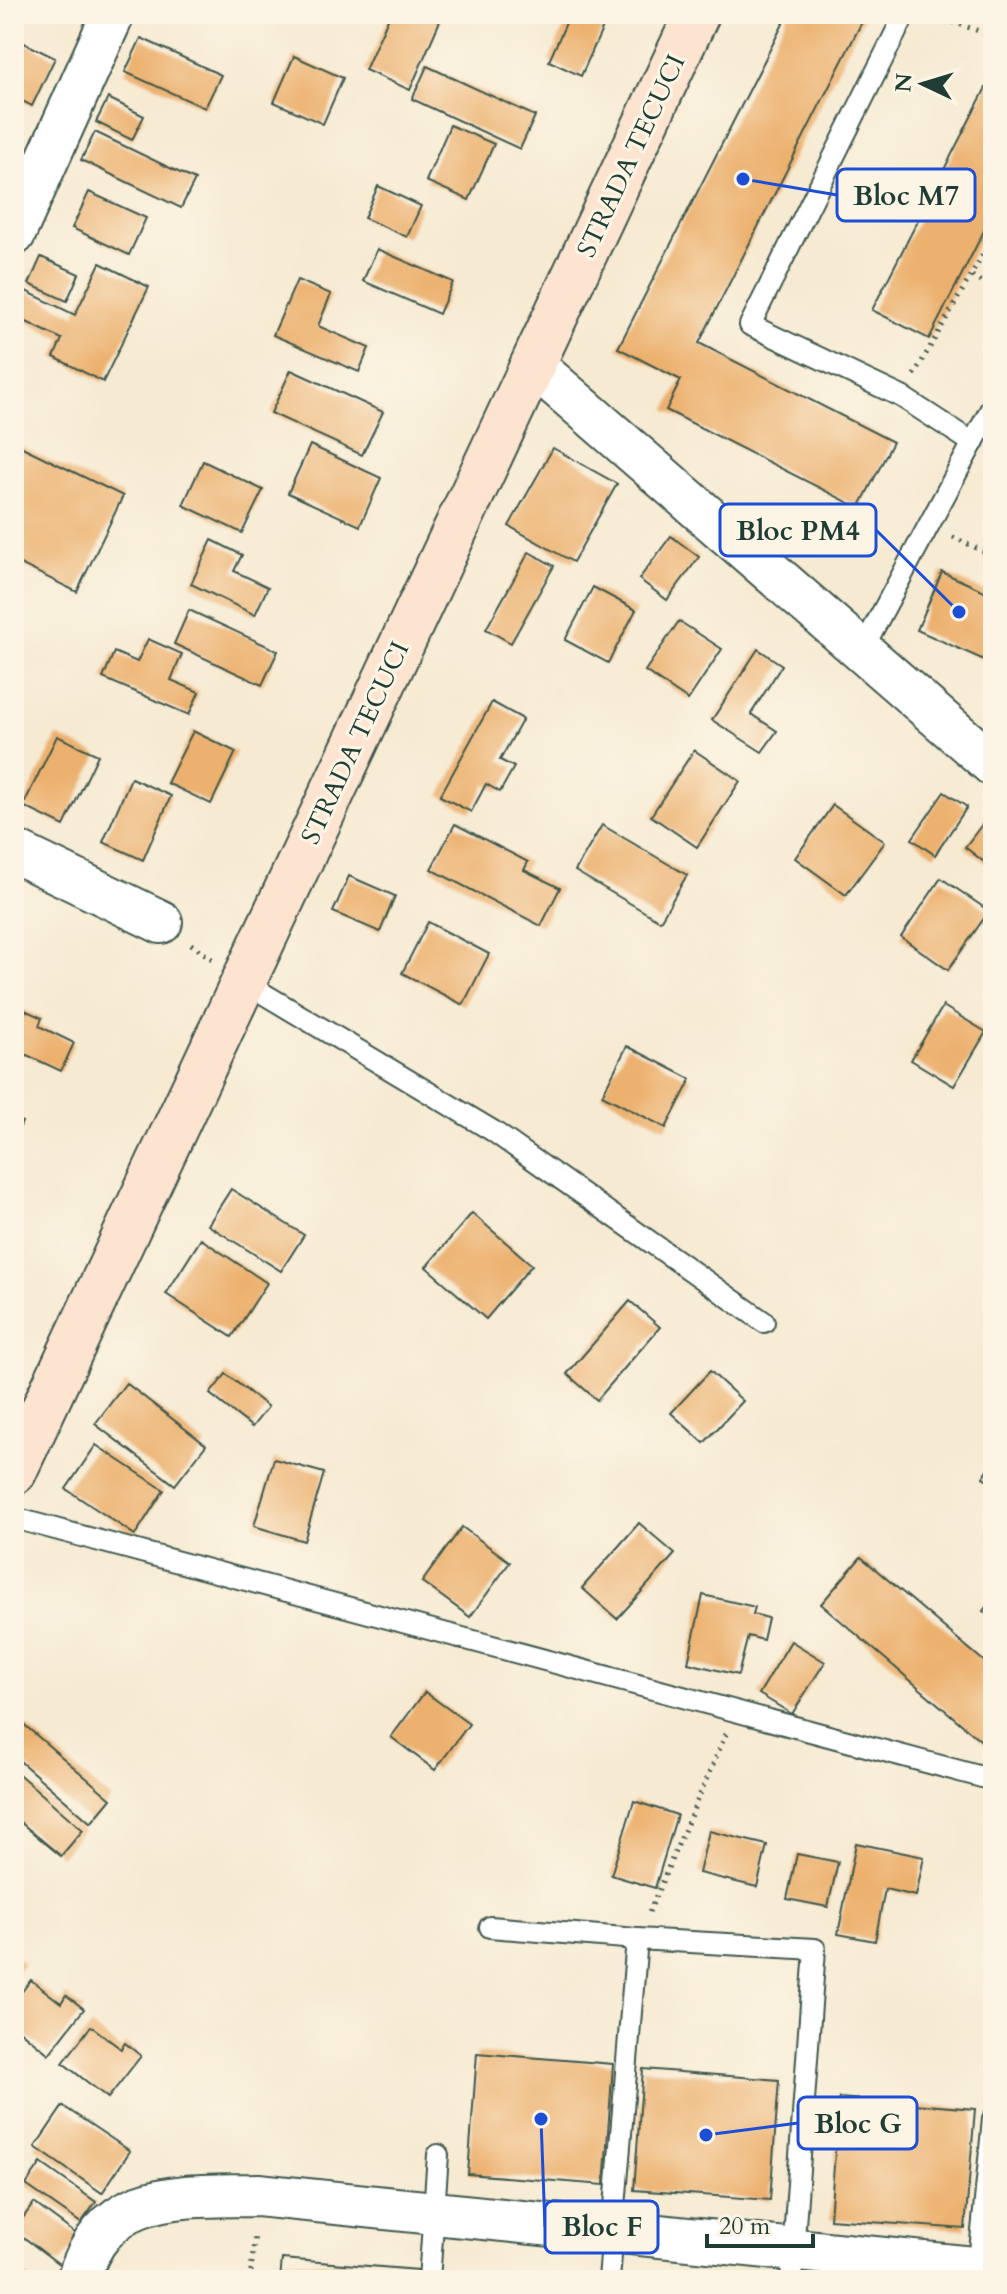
<svg xmlns="http://www.w3.org/2000/svg" width="1007" height="2294" viewBox="0 0 1007 2294" font-family="Cardo,serif">
	<rect width="100%" height="100%" fill="#fcf5e5"/>
	<filter id="ink" filterUnits="userSpaceOnUse"><feTurbulence type="fractalNoise" baseFrequency=".0125" numOctaves="2"/><feDisplacementMap in="SourceGraphic" scale="16" xChannelSelector="R" yChannelSelector="G"/><feConvolveMatrix kernelMatrix="1 2 1 2 8 2 1 2 1" color-interpolation-filters="sRGB"/></filter>
	<filter id="wash" filterUnits="userSpaceOnUse"><feTurbulence type="fractalNoise" baseFrequency=".006" numOctaves="4" result="noise"/><feDisplacementMap in="SourceGraphic" scale="32" xChannelSelector="R" yChannelSelector="G"/><feGaussianBlur stdDeviation="1.8" result="paint"/><feColorMatrix in="noise" values="0 0 0 0 0 0 0 0 0 0 0 0 0 0 0 0 0 1.4 0 .05"/><feComposite in="paint" operator="in"/></filter>
	<g filter="url(#wash)">
		<rect width="100%" height="100%" fill="#f6ead2"/>
		<g id="blocks">
			<g fill="#ecb16e">
				<polygon points="390,14 443,14 410,90 365,70"/>
				<polygon points="570,14 609,14 581,76 549,61"/>
				<polygon points="788,14 866,14 699,343 893,442 859,508 666,410 681,380 618,348"/>
				<polygon points="14,38 55,58 32,106 14,97"/>
				<polygon points="141,38 221,75 205,108 125,72"/>
				<polygon points="294,56 343,78 323,124 274,102"/>
				<polygon points="427,66 535,116 520,149 412,99"/>
				<polygon points="993,74 993,213 929,339 872,310"/>
				<polygon points="108,98 144,116 132,140 96,122"/>
				<polygon points="450,125 494,144 469,200 426,181"/>
				<polygon points="95,132 195,180 181,208 81,160"/>
				<polygon points="378,186 421,206 407,237 364,218"/>
				<polygon points="89,192 146,218 129,255 72,228"/>
				<polygon points="377,249 453,282 439,314 363,281"/>
				<polygon points="41,257 79,274 67,301 29,284"/>
				<polygon points="100,263 149,287 103,382 54,357 62,339 14,316 14,306 22,289 75,315"/>
				<polygon points="297,280 331,294 318,326 369,348 359,372 273,335"/>
				<polygon points="291,370 383,412 362,455 271,413"/>
				<polygon points="14,443 123,496 77,592 14,561"/>
				<polygon points="310,445 381,478 360,526 288,493"/>
				<polygon points="553,448 617,484 573,562 509,526"/>
				<polygon points="203,461 263,490 242,533 183,505"/>
				<polygon points="671,536 699,557 667,600 639,579"/>
				<polygon points="212,540 242,555 234,571 268,587 255,615 191,584"/>
				<polygon points="529,552 554,566 511,643 486,629"/>
				<polygon points="942,572 993,595 993,664 917,630"/>
				<polygon points="593,587 636,610 608,663 565,640"/>
				<polygon points="189,610 278,651 262,685 174,644"/>
				<polygon points="679,621 722,649 688,700 645,671"/>
				<polygon points="148,639 182,654 171,680 199,692 189,715 103,678 114,652 137,662"/>
				<polygon points="758,649 782,665 751,714 777,731 762,752 712,720"/>
				<polygon points="492,702 523,719 500,760 514,767 500,792 486,784 471,812 440,796"/>
				<polygon points="193,731 236,752 211,804 167,783"/>
				<polygon points="57,736 98,755 64,826 23,806"/>
				<polygon points="694,750 740,781 697,847 651,816"/>
				<polygon points="131,778 171,796 143,860 103,842"/>
				<polygon points="944,792 967,807 935,855 912,839"/>
				<polygon points="833,805 885,842 846,895 795,858"/>
				<polygon points="987,818 993,823 993,869 965,847"/>
				<polygon points="455,824 528,862 524,870 560,888 541,926 431,869"/>
				<polygon points="602,825 687,875 660,921 575,871"/>
				<polygon points="349,876 395,896 380,932 333,912"/>
				<polygon points="941,878 989,911 948,970 901,937"/>
				<polygon points="428,922 489,954 463,1005 402,973"/>
				<polygon points="14,1005 42,1018 39,1026 74,1043 61,1071 14,1049"/>
				<polygon points="943,1006 986,1032 954,1086 911,1060"/>
				<polygon points="627,1046 691,1079 666,1128 602,1095"/>
				<polygon points="14,1118 22,1122 14,1140"/>
				<polygon points="231,1189 304,1235 281,1271 208,1225"/>
				<polygon points="472,1213 532,1265 486,1319 426,1267"/>
				<polygon points="201,1239 267,1283 232,1337 166,1294"/>
				<polygon points="630,1301 660,1327 597,1400 567,1374"/>
				<polygon points="710,1371 743,1401 704,1443 671,1413"/>
				<polygon points="226,1374 268,1407 252,1427 210,1394"/>
				<polygon points="126,1383 206,1445 175,1485 95,1424"/>
				<polygon points="96,1445 164,1490 135,1535 66,1489"/>
				<polygon points="274,1459 324,1473 304,1541 254,1526"/>
				<polygon points="993,1462 993,1484 983,1477"/>
				<polygon points="639,1523 675,1554 617,1619 582,1588"/>
				<polygon points="462,1527 510,1562 470,1617 422,1582"/>
				<polygon points="861,1557 993,1669 993,1751 821,1604"/>
				<polygon points="703,1595 755,1607 753,1614 768,1618 763,1640 748,1636 738,1675 688,1663"/>
				<polygon points="993,1597 993,1619 983,1611"/>
				<polygon points="791,1641 825,1662 792,1714 759,1694"/>
				<polygon points="425,1692 469,1724 435,1770 391,1737"/>
				<polygon points="14,1716 111,1799 91,1823 14,1756"/>
				<polygon points="14,1770 83,1830 61,1856 14,1817"/>
				<polygon points="634,1801 677,1815 655,1888 611,1875"/>
				<polygon points="709,1831 767,1845 757,1887 699,1873"/>
				<polygon points="856,1843 924,1857 916,1896 885,1889 875,1941 838,1934"/>
				<polygon points="797,1854 838,1862 828,1907 787,1899"/>
				<polygon points="14,1955 24,1963 14,1977"/>
				<polygon points="31,1980 61,2003 66,1995 84,2009 49,2054 14,2026 14,2002"/>
				<polygon points="91,2026 121,2049 125,2043 141,2056 108,2098 63,2063"/>
				<polygon points="477,2053 613,2064 604,2185 468,2174"/>
				<polygon points="643,2069 779,2080 770,2200 634,2190"/>
				<polygon points="839,2098 975,2109 965,2229 830,2219"/>
				<polygon points="63,2106 130,2151 102,2193 35,2147"/>
				<polygon points="41,2163 96,2202 81,2223 26,2185"/>
				<polygon points="34,2203 80,2237 59,2264 14,2230"/>
				<polygon points="282,2259 418,2270 417,2280 280,2280"/>
				<polygon points="14,2268 31,2280 14,2280"/>
				<polygon points="444,2273 507,2278 507,2280 443,2280"/>
			</g>
		</g>
	</g>
	<g filter="url(#ink)">
		<use href="#blocks" fill-opacity="0" stroke="#3f574c" stroke-width="2"/>
		<g fill="none" stroke-linecap="round" stroke-linejoin="round">
			<defs>
				<g id="service">
					<polyline points="905,14 750,325 902,397 973,443"/>
					<polyline points="861,652 993,405"/>
					<polyline points="244,982 493,1131 764,1322"/>
					<polyline points="14,1518 993,1780"/>
					<polyline points="490,1927 637,1939"/>
					<polyline points="978,2272 993,2119"/>
					<polyline points="429,2280 438,2155"/>
					<polyline points="609,2280 637,1939 815,1949 791,2280"/>
				</g>
				<g id="minor">
					<polyline points="14,234 113,14"/>
					<polyline points="533,365 993,765"/>
					<polyline points="14,851 161,922"/>
					<path d="M78 2280C105 2187 180 2197 258 2195L993 2270"/>
				</g>
				<polyline id="secondary" points="14,1472 697,14"/>
			</defs>
			<use href="#service" stroke="#3f574c" stroke-width="24"/>
			<use href="#minor" stroke="#3f574c" stroke-width="46"/>
			<use href="#secondary" stroke="#3f574c" stroke-width="48"/>
			<g stroke="#3f574c" stroke-width="5" stroke-dasharray="2 6" stroke-linecap="butt">
				<polyline points="930,14 993,36"/>
				<polyline points="972,276 993,290"/>
				<polyline points="914,375 993,237"/>
				<polyline points="953,537 993,556"/>
				<polyline points="191,944 212,959"/>
				<polyline points="649,1912 726,1734"/>
				<polyline points="250,2280 255,2233"/>
			</g>
			<use href="#service" stroke="#fff" stroke-width="20"/>
			<use href="#minor" stroke="#fff" stroke-width="42"/>
			<use href="#secondary" stroke="#fde4d1" stroke-width="44"/>
		</g>
	</g>
	<g text-anchor="middle" dominant-baseline="central" stroke-width="6" stroke-linejoin="round" paint-order="stroke">
		<g font-size="26" fill="#1f3d34" stroke="#fcf5e5">
			<text transform="translate(631 156) rotate(-65)">STRADA TECUCI</text>
			<text transform="translate(355 743) rotate(-65)">STRADA TECUCI</text>
		</g>
	</g>
	<path fill="none" stroke="#1d4ed8" stroke-width="3" d="M743 179L837 195M959 612L876 530M706 2135L798 2123M541 2119L545 2227"/>
	<g fill="#1d4ed8" stroke="#fcf5e5" stroke-width="3">
		<circle cx="743" cy="179" r="8"/>
		<circle cx="959" cy="612" r="8"/>
		<circle cx="706" cy="2135" r="8"/>
		<circle cx="541" cy="2119" r="8"/>
	</g>
	<g fill="#fcf5e5" stroke="#1d4ed8" stroke-width="3">
		<rect x="837" y="169" width="138" height="52" rx="8"/>
		<rect x="720" y="504" width="156" height="52" rx="8"/>
		<rect x="798" y="2097" width="119" height="52" rx="8"/>
		<rect x="545" y="2201" width="113" height="52" rx="8"/>
	</g>
	<g font-size="28" text-anchor="middle" font-weight="bold" fill="#1f3d34">
		<text x="906" y="205">Bloc M7</text>
		<text x="798" y="540">Bloc PM4</text>
		<text x="858" y="2133">Bloc G</text>
		<text x="602" y="2236">Bloc F</text>
	</g>
	<rect width="1007" height="2294" fill="none" stroke="#fcf5e5" stroke-width="48"/>
	<g transform="translate(923 84) rotate(274)" stroke="#fcf5e5" stroke-width="6" paint-order="stroke">
	<path d="M0-6L14 30L0 20L-14 30Z" fill="#1f3d34"/>
	<text y="-12" font-size="22" font-weight="bold" text-anchor="middle" fill="#1f3d34">N</text>
	</g>
	<path d="M707 2234v12h106v-12" fill="none" stroke="#1f3d34" stroke-width="4"/>
	<text x="719" y="2234" font-size="24" fill="#1f3d34" stroke="#fcf5e5" stroke-width="6" paint-order="stroke">20 m</text>
</svg>
